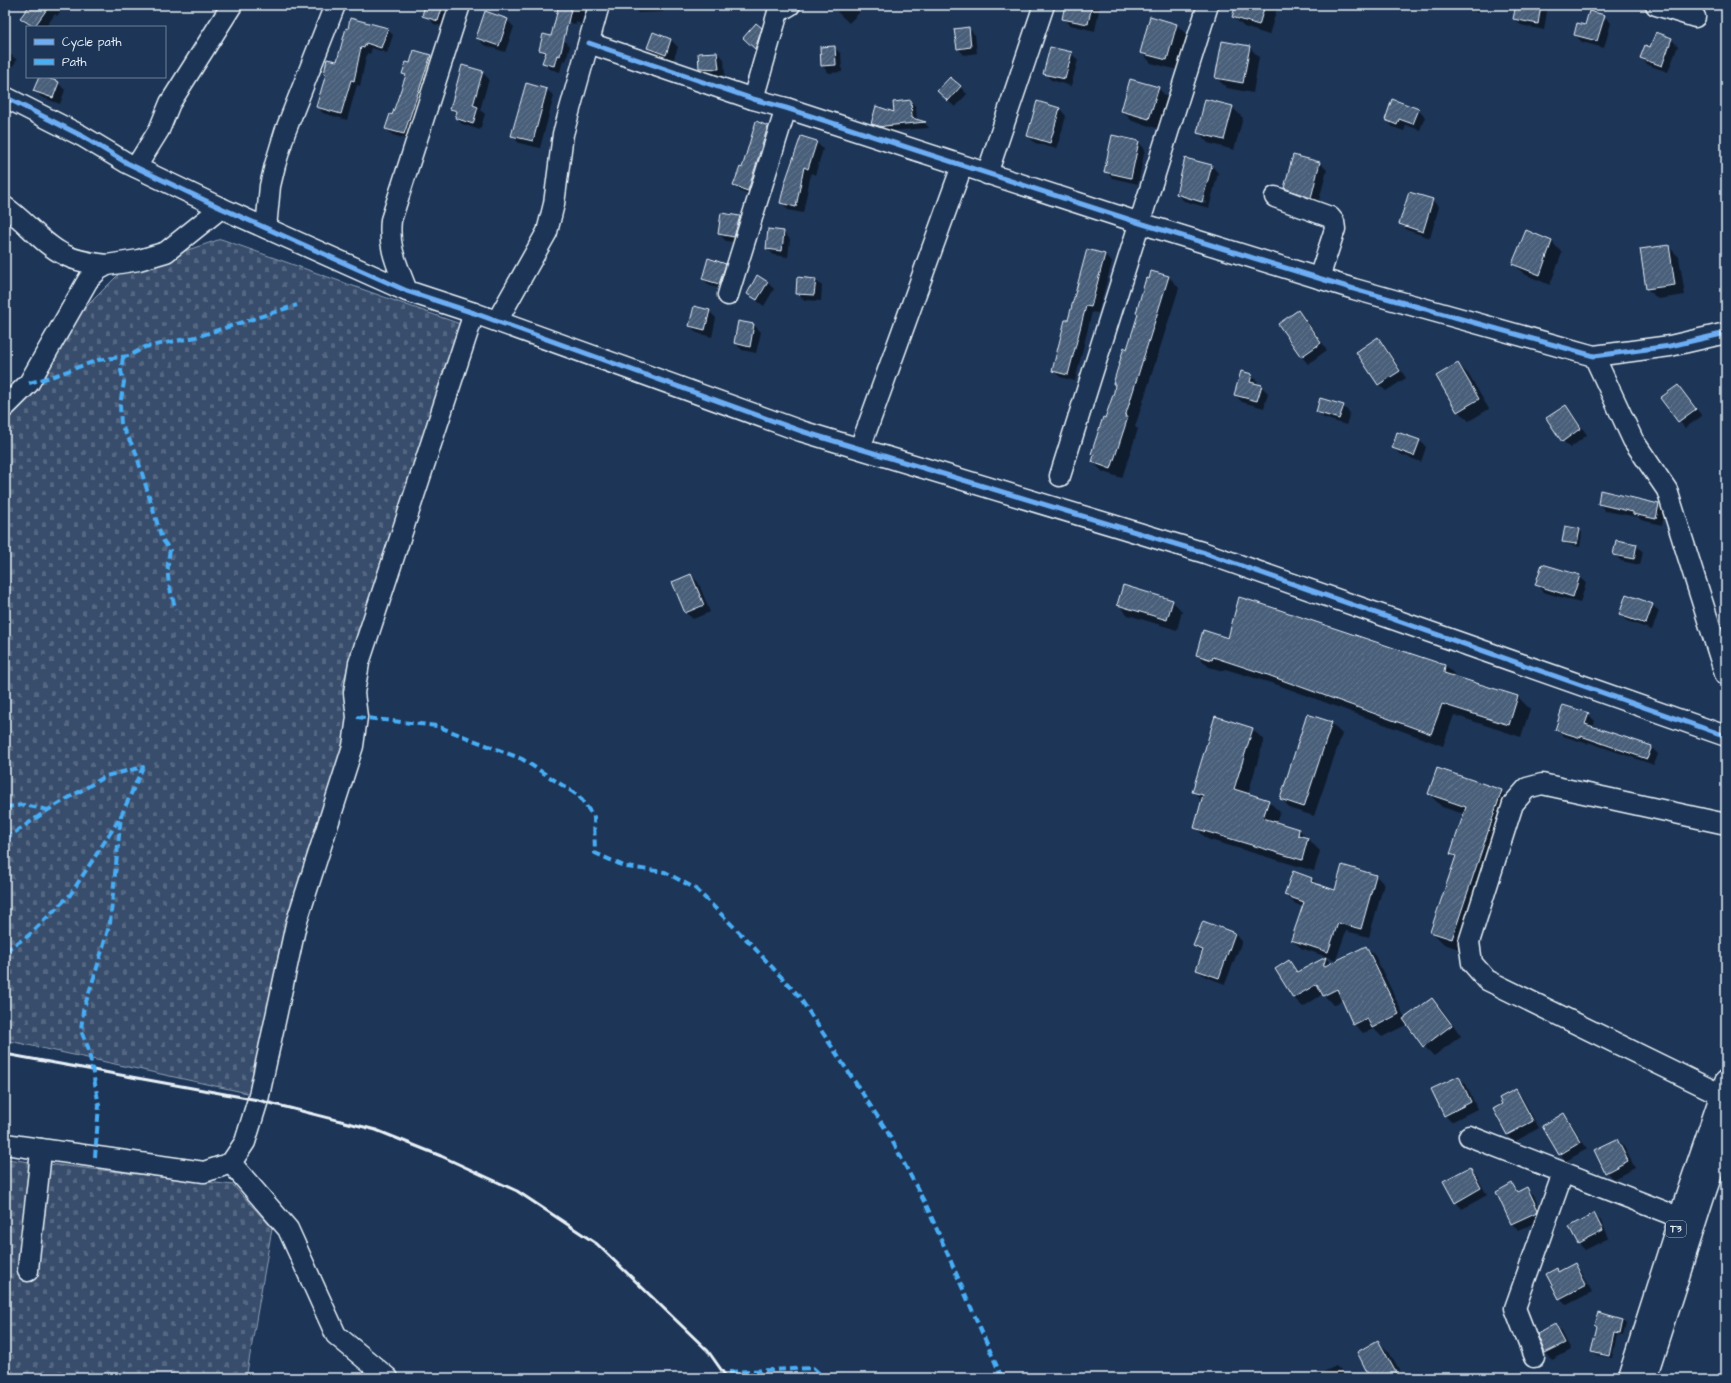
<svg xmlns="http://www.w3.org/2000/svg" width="1731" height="1383" viewBox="0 0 1731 1383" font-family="'Architects Daughter',sans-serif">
	<defs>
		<pattern id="cemetery-stones" width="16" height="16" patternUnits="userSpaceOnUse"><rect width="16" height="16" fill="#374d6c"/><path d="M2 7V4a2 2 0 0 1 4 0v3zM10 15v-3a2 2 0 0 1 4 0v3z" fill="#546782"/></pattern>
		<pattern id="building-hatch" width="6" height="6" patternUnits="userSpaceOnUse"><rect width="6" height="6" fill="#495e7a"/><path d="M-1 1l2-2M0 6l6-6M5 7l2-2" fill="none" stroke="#63768e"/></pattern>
	</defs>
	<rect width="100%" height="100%" fill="#1d3557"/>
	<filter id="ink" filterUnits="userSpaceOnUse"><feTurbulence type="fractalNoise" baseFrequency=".025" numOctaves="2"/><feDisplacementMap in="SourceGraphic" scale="8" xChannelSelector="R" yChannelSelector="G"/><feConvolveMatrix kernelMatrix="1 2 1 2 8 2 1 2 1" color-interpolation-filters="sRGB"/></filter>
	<g filter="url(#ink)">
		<g fill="url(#cemetery-stones)" stroke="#909fb2">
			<polygon points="221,239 463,325 342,685 351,733 252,1094 5,1040 5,421 77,316 121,272"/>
			<polygon points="5,1159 233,1185 272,1228 246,1378 5,1378"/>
		</g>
		<g fill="#0007" fill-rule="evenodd">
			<polygon points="31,5 63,5 64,6 57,16 55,14 46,27 31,27 22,18"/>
			<polygon points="431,5 455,5 444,27 434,24 428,17"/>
			<polygon points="557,5 587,5 581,24 576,22 576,25 564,20 556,11"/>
			<polygon points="632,5 662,5 663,12 638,13"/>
			<polygon points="830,5 855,5 859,9 859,13 849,23"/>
			<polygon points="1066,5 1100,5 1095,31 1070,25 1064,18"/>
			<polygon points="1172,5 1198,5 1197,11"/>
			<polygon points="1237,5 1278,5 1269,35 1244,27 1233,17"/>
			<polygon points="1459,5 1481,5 1478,13"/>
			<polygon points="1517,5 1548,5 1544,30 1521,25 1514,19"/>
			<polygon points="1604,16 1611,23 1604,48 1582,42 1575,35 1586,26"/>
			<polygon points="1151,18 1177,25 1187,35 1178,70 1151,63 1141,52"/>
			<polygon points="507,20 514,27 505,52 484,45 477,38"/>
			<polygon points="761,28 768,35 762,54 751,44"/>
			<polygon points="968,28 975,35 977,53 964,55 958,48"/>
			<polygon points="387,29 393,35 387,53 372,48 370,54 367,53 360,86 357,85 347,120 323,113 317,106 326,75 325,74 338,62 349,30"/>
			<polygon points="653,34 671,40 678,47 673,61 655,55 648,48"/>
			<polygon points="1671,39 1678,46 1668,72 1648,65 1641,58 1651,48"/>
			<polygon points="563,40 570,46 566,61 563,60 560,72 550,69 543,62 546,56 540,50"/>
			<polygon points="834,47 841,54 842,72 829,73 822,66"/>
			<polygon points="1249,47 1259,57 1253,93 1227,88 1216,78"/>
			<polygon points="5,50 17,60 7,74 5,72"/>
			<polygon points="717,53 724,59 725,75 707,75 700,68 699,54"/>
			<polygon points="1071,53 1078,60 1071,86 1051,80 1044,73"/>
			<polygon points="430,56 437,62 411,141 393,135 386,129 407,77 403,74 411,64"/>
			<polygon points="482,72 489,79 480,110 485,114 480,130 462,124 456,118 457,115 451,109"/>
			<polygon points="40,77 58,83 65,90 60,104 41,97 35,90"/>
			<polygon points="960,87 967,94 955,107 945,98"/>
			<polygon points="1158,88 1168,98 1160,129 1132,121 1122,111"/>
			<polygon points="547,90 554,96 540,148 519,143 512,136"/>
			<polygon points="911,101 916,107 917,121 925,123 929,128 889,131 888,132 878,129 872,123 895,113"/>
			<polygon points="1232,107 1243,118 1234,150 1208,143 1198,132"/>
			<polygon points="1060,109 1066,116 1057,149 1035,143 1028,136"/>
			<polygon points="1418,110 1425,117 1420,130 1406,125 1404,131 1393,127 1386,120"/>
			<polygon points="757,123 768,127 774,133 754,197 741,192 735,186 743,169"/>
			<polygon points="816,142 823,149 815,175 811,173 803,213 788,210 782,203"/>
			<polygon points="1138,142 1145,149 1138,184 1112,178 1105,171"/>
			<polygon points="1294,156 1320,163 1327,170 1318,204 1292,195 1285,188"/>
			<path d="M1212 166 1218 173 1209 208 1184 201 1177 194ZM1184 195 1207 202V204L1184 198Z"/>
			<polygon points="1432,200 1439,207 1430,238 1407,230 1400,223"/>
			<polygon points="722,214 740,217 747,224 741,243 726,241 719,234"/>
			<polygon points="783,232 790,239 788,257 774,255 767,248"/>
			<polygon points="1527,232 1552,242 1562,253 1550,285 1524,274 1514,264"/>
			<polygon points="1668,246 1679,257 1685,295 1658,299 1647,289"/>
			<polygon points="1088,251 1105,255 1112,262 1098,313 1092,312 1075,381 1060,377 1053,370 1069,322"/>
			<polygon points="725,265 732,271 726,290 710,286 703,279"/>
			<polygon points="1152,272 1169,277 1179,288 1135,427 1138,429 1122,478 1103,472 1093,462 1095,456 1092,454 1106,420 1116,385 1114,383 1128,350"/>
			<polygon points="815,280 822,286 821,301 804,300 797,293"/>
			<polygon points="767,282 774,289 764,306 748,294"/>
			<polygon points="709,311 716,318 712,337 697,333 690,326"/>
			<polygon points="1298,311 1305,318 1327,350 1308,364 1302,357 1279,324"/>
			<polygon points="754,325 761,332 756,353 742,350 735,343"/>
			<polygon points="1378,339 1384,345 1406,378 1386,391 1379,385 1358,352"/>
			<polygon points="1458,364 1468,374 1489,409 1469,421 1458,411"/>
			<polygon points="1251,375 1258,382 1257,385 1261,386 1268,393 1264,408 1242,402 1235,395"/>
			<polygon points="1678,386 1702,416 1685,428 1661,399"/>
			<polygon points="1343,406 1350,413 1346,425 1324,418 1317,412"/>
			<polygon points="1565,406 1572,413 1587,435 1570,448 1563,441"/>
			<polygon points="1419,440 1426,447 1421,462 1400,454 1393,448"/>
			<polygon points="1599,504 1658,505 1665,512 1662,525 1641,520 1638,517 1605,511"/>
			<polygon points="1579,530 1582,533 1580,547 1566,544 1563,541"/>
			<polygon points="1636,545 1643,552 1640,565 1621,561 1614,554"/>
			<polygon points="691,575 698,582 710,612 693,619 686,613"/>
			<polygon points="1579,576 1586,583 1580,603 1543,592 1537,585"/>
			<polygon points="1172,601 1182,611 1177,630 1128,615 1118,605"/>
			<polygon points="1652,605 1659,611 1652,630 1627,621 1620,615"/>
			<polygon points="1229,639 1445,665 1458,678 1518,697 1530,709 1521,737 1454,715 1443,746 1278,685 1225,669 1224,671 1209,667 1197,655"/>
			<polygon points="1588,714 1595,721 1593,727 1651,747 1658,754 1654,765 1588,742 1588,744 1563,736 1556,729"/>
			<polygon points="1331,723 1342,734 1314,816 1291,809 1281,798"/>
			<polygon points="1252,729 1264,740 1248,794 1268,801 1280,812 1276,823 1299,830 1320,851 1314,871 1207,839 1195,827 1202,801 1194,792"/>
			<polygon points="1501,791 1514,804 1465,951 1444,944 1431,931 1456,858 1451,854 1464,814 1442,807 1429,794"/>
			<polygon points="1343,866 1376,876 1384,884 1369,937 1346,931 1336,960 1301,948 1292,940 1303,907 1294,903 1286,895 1312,879 1318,885 1336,892"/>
			<polygon points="1204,922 1235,934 1242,941 1225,984 1204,976 1197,970 1202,953 1195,946"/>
			<polygon points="1366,947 1375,956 1405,1018 1432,999 1442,1009 1461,1036 1434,1056 1424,1046 1408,1024 1382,1037 1374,1029 1363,1033 1354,1024 1343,1000 1333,1005 1323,994 1303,1007 1294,998 1276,969 1289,961 1299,972 1326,958 1332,964"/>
			<polygon points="1459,1077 1466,1084 1477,1109 1451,1122 1445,1115"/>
			<polygon points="1516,1090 1522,1097 1539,1128 1514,1142 1507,1135 1494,1110 1504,1105"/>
			<polygon points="1564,1115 1570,1121 1587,1149 1566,1161 1560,1154"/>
			<polygon points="1617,1140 1624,1147 1635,1168 1613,1179 1606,1172"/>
			<polygon points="1470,1168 1476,1175 1487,1195 1462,1209 1456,1202"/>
			<polygon points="1512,1184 1519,1192 1527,1189 1534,1195 1543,1219 1519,1230 1512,1224 1498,1192"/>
			<polygon points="1594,1215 1601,1221 1609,1238 1585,1250 1579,1244 1570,1228"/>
			<polygon points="1574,1264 1581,1271 1592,1292 1567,1305 1560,1298 1556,1269 1559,1272"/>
			<polygon points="1623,1321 1626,1324 1623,1336 1617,1335 1612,1358 1596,1355 1592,1352 1598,1327 1595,1324"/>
			<polygon points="1555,1326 1562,1332 1571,1350 1552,1360 1546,1353 1539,1334"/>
			<polygon points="1378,1342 1389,1352 1403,1378 1372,1378"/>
			<polygon points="1336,1366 1348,1378 1311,1378"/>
		</g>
		<g fill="url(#building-hatch)" stroke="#e8f1f8">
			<polygon points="30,5 50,5 34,27 20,18"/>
			<polygon points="425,5 443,5 438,21 422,16"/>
			<polygon points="559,5 572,5 560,56 557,55 554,66 542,63 546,52 539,50 543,34 551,36"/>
			<polygon points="1065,5 1092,5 1088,24 1062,19"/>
			<polygon points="1236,5 1265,5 1259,25 1232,17"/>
			<polygon points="1516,5 1541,5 1538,24 1513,19"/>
			<polygon points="485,11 508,19 499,46 476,38"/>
			<polygon points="1589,11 1605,15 1597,41 1574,35 1577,23 1585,25"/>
			<polygon points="1150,16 1177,24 1167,60 1140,53"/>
			<polygon points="350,18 388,28 381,48 366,43 364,48 361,47 354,81 351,80 341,114 316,107 326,74 324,74 327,59 337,61 346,28 348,29"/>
			<polygon points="756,23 762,28 755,49 743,38"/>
			<polygon points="969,27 971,47 957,49 954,29"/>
			<polygon points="653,32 671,39 666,55 647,48"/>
			<polygon points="1656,32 1672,38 1662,66 1640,58 1645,45 1650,47"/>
			<polygon points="1222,41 1250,46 1243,83 1215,78"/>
			<polygon points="835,46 836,65 821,66 820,47"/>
			<polygon points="1050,47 1072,52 1065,79 1043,74"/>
			<polygon points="414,50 431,55 404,134 385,129 390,114 392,115 406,75 402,74 406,62 410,63"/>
			<polygon points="717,52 719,69 699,68 698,53"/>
			<polygon points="462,65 483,71 473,105 478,107 473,124 455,118 457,111 450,109"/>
			<polygon points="39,77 45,77 59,82 53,98 33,91"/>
			<polygon points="950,77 961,86 948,101 937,91"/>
			<polygon points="1130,79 1159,87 1149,119 1121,111"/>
			<polygon points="526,83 547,89 533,141 511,136"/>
			<polygon points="1205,99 1233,106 1224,140 1197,133"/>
			<polygon points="1392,99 1419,109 1413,124 1399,119 1397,125 1385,120"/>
			<polygon points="911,100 912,118 926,122 884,126 883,127 871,124 876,106 894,112 893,102"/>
			<polygon points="1037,101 1060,108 1050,143 1027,136"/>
			<polygon points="756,121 768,126 748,191 733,186 740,167 742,168"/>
			<polygon points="1112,135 1139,141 1131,178 1104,172"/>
			<polygon points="801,136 817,141 808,169 804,167 796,207 780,203 785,182"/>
			<polygon points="1293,155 1320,162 1311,198 1284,188"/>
			<polygon points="1185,158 1212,165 1202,202 1176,194"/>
			<polygon points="1409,192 1433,199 1423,232 1399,224"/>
			<polygon points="721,213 740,216 734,237 718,234"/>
			<polygon points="768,229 784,231 782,251 766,249"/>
			<polygon points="1526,230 1552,241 1540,275 1512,264"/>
			<polygon points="1669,245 1675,285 1646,289 1640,249"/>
			<polygon points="1087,249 1105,254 1091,307 1086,306 1068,375 1052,371 1065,320 1068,320"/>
			<polygon points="708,258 726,264 719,284 702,279"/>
			<polygon points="1151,271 1169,276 1125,417 1128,417 1111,469 1092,462 1094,455 1091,454 1103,417 1105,418 1114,392 1115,384 1113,384 1124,347 1127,349 1138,314 1136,313 1146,278 1149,279"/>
			<polygon points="757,275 768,282 757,300 747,294"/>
			<polygon points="797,277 816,279 814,295 796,294"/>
			<polygon points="694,306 710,310 705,330 689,326"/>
			<polygon points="1298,310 1321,343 1301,357 1278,324"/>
			<polygon points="738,321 754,324 750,347 734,343"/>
			<polygon points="1378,337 1400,371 1378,385 1356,352"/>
			<polygon points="1458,363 1479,399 1457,412 1436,376"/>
			<polygon points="1241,371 1252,374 1250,382 1262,385 1257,401 1234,395"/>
			<polygon points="1678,385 1696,409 1678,422 1660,398"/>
			<polygon points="1320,398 1344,405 1339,419 1316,412"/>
			<polygon points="1566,405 1581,428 1562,442 1546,418"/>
			<polygon points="1397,432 1420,440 1414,456 1392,448"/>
			<polygon points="1600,490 1659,504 1656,519 1633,514 1633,512 1598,504"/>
			<polygon points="1565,526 1580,529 1577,544 1562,542"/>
			<polygon points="1616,540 1637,544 1634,559 1613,555"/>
			<polygon points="1542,564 1580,575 1573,597 1535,585"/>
			<polygon points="691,574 704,605 685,613 672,582"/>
			<polygon points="1123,585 1173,600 1167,620 1117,605"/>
			<polygon points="1626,594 1653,604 1646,624 1619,615"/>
			<polygon points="1239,597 1262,604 1445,665 1444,673 1518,696 1509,725 1442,704 1431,734 1265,674 1213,657 1212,660 1196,655 1203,630 1228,638"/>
			<polygon points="1563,705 1589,713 1585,724 1652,746 1647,759 1581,736 1581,738 1555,730"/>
			<polygon points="1307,714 1332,722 1304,807 1280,799"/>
			<polygon points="1215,716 1253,728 1234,789 1269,800 1263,818 1299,829 1298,835 1308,838 1302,860 1194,828 1203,795 1192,792"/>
			<polygon points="1437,768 1502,790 1452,939 1430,932 1456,856 1450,854 1466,807 1428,794"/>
			<polygon points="1342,865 1376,875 1361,929 1338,923 1328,952 1291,940 1304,902 1284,895 1293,871 1312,878 1311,882 1335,890"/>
			<polygon points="1203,921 1235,933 1219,978 1196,970 1203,950 1193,946"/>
			<polygon points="1366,946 1399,1014 1372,1028 1367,1018 1353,1025 1337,989 1323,996 1317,984 1293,998 1275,969 1289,960 1297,972 1326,957 1323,967"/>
			<polygon points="1432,998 1452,1025 1423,1047 1403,1019"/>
			<polygon points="1459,1076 1471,1102 1444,1116 1431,1089"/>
			<polygon points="1516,1089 1533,1121 1507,1135 1493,1109 1502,1104 1499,1098"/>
			<polygon points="1564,1113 1581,1142 1559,1155 1542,1126"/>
			<polygon points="1617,1139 1628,1161 1605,1173 1594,1150"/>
			<polygon points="1470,1167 1481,1188 1455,1203 1443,1181"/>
			<polygon points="1512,1183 1517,1192 1527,1187 1538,1210 1537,1212 1511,1224 1496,1192"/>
			<polygon points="1594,1213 1603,1231 1578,1244 1569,1227"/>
			<polygon points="1575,1263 1586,1285 1559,1299 1546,1274 1557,1268 1558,1272"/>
			<polygon points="1598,1313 1623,1320 1620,1334 1614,1333 1609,1356 1591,1352 1597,1326 1594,1324"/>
			<polygon points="1555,1324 1565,1343 1545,1353 1537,1334"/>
			<polygon points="1378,1340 1399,1378 1370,1378 1357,1352"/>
		</g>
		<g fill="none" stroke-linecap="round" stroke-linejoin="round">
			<defs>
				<g id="minor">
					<polyline points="1656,5 1695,17"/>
					<polyline points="589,43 753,99 786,108 1140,223 1354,289 1594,356 1670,346 1726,333"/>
					<polyline points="5,97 82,136 127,163 221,208 407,291 474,313 801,431 1205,553 1726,736"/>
					<polyline points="753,99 778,12 790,5"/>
					<polyline points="136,167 159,130 170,103 232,5"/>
					<polyline points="987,174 1044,5"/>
					<polyline points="1275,197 1330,217 1334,222 1335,229 1319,278"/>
					<path d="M5 207C26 221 42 244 65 255 78 262 93 263 107 265"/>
					<polyline points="266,228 270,186 275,165 285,132 335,5"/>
					<path d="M407 291C397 264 388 249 391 220L460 5"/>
					<polyline points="728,295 786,108"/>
					<polyline points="497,321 547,232 554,204 563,134 599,5"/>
					<polyline points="1594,356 1633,440 1667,490 1725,674"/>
					<polyline points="5,407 29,383 88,280 98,270 107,265 139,260 166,252 221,208"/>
					<polyline points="860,448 962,166"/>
					<polyline points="1060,476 1208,5"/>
					<polyline points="1726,824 1542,784 1527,788 1513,804 1469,942 1472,963 1487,980 1726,1097"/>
					<polyline points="1469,1136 1694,1223"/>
					<polyline points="5,1144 204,1172 231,1163 245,1142 258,1100 296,924 353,746 357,717 354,693 359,663 474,313"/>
					<polyline points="231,1163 288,1229 336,1335 388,1378"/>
					<path d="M28 1271C31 1230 38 1190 41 1149"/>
					<polyline points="1534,1357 1515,1308 1563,1173"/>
				</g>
				<g id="highway">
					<polyline points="1629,1378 1688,1193 1726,1082"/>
					<polyline points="1645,1378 1703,1197 1726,1130"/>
				</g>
			</defs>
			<use href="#minor" stroke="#e8f1f8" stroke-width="23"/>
			<use href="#highway" stroke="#e8f1f8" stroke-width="25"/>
			<use href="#minor" stroke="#1d3557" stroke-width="20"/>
			<use href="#highway" stroke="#1d3557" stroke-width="22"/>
			<polyline stroke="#e8f1f8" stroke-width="3" points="5,1054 258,1100 376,1130 441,1156 517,1191 597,1244 708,1351 727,1378"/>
			<g stroke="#49aef6" stroke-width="4" stroke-dasharray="8 4" stroke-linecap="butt">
				<path d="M123 357 121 371 124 382 120 405 121 425 135 450 162 539 170 550C165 575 169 586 176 610"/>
				<polyline points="29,383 51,377 98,360 129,356 145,347 196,337 297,305"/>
				<polyline points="357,717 437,726 522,759 579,796 594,817 595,853 626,867 665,872 696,889 747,940 798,995 887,1131 927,1207 1002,1378"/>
				<polyline points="5,807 24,805 48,810"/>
				<polyline points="5,839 48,810 106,776 143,767 121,816 110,923 96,971 83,1011 81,1031 88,1047 99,1105 95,1157"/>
				<polyline points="5,951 28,936 70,895 120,818"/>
				<polyline points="729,1372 813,1368 821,1375 858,1378"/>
			</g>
			<defs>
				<g id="cycleway">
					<polyline points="589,43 753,99 786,108 1140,223 1354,289 1594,356 1670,346 1726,333"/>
					<polyline points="5,97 82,136 127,163 221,208 407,291 474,313 801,431 1205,553 1726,736"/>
				</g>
			</defs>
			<use href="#cycleway" stroke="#1d3557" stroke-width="8"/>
			<use href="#cycleway" stroke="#6dadf4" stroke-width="5"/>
		</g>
	</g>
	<g text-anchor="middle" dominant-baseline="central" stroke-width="4" stroke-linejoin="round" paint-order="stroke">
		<rect fill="#1d3557" stroke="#abb9c8" stroke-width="1" x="1666" y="1221" width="20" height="16" rx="3"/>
		<g font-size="10" font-weight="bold" fill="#e8f1f8">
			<text x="1676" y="1229">T3</text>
		</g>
	</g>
	<rect width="1731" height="1383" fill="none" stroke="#1d3557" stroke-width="20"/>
	<rect x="10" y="10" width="1711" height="1363" fill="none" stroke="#e8f1f8" stroke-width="1.5" filter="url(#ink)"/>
	<rect x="26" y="26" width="140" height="52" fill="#1d3557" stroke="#6e8097"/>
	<rect x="34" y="39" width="20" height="6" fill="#6dadf4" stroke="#6e8097"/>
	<text x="62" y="46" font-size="12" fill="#e8f1f8">Cycle path</text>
	<rect x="34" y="59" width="20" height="6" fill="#49aef6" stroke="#6e8097"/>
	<text x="62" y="66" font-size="12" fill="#e8f1f8">Path</text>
</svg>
